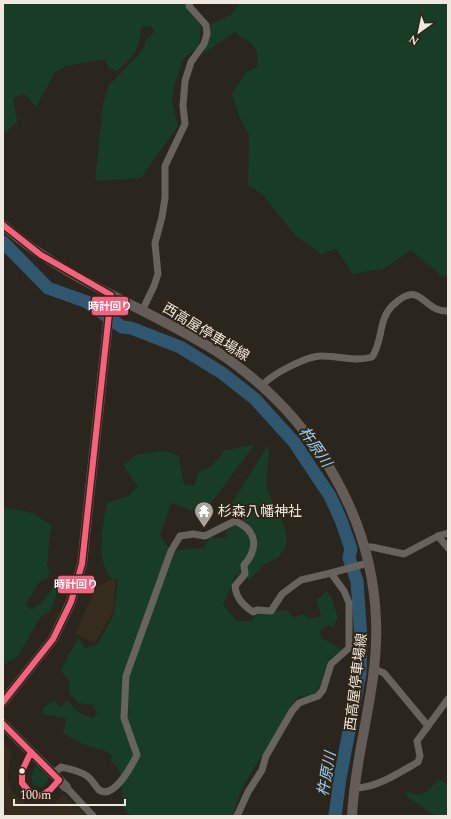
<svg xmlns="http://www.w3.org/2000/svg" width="451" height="819" viewBox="0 0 451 819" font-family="Spectral,'Noto Sans JP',serif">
	<rect width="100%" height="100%" fill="#2a251d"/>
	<g fill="#362c1e">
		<polygon points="113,578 116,580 113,612 95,643 75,634 96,587"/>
		<polygon points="3,740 11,751 8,777 9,784 11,790 19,799 30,805 42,807 54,803 63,795 88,816 3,816"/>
	</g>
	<g fill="#173d27">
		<path d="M3 3H187V6L201 25 199 46 183 59 174 86 172 101 178 126 141 178 95 181 103 104 109 85 142 51 147 39 155 31 150 26 141 27C141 48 132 58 117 71L110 69 104 59 67 66 55 72 36 107 25 94 13 98 17 121 7 132 3 131Z"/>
		<path d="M239 3H448V277H443L411 250 386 268 353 274 336 249 321 254 296 236 262 194 248 185 249 136 238 113 232 94 245 73 257 67C261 46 250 43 235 32L203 54 210 25 232 14Z"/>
		<path d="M254 445 208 507 191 510 171 503 160 536 170 550 122 694 135 755 124 775H121L117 767 111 761 112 755C104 749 100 750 92 747 81 744 72 739 63 733L67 718 42 714 43 708 55 701 61 707 67 700C75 710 82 716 94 718L97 713 93 705 79 703 70 694 69 680 61 670 78 638 85 648 97 645 114 614 118 579 110 578C96 554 102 529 107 503L128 496 138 487 123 465 138 454 166 451 179 456 184 485 195 486 198 472C211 469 217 461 225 450Z"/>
		<path d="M268 445C271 461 264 475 268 491 274 511 299 538 279 556 275 560 268 562 263 566 258 571 253 576 248 581L245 566 254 557 255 533 239 517 232 518 230 506Z"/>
		<path d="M3 507 33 513 51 525 47 565 50 572 46 579 39 582 26 604 31 610C43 603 50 595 55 582L57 593 51 610 40 618 18 656 3 665Z"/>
		<path d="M235 525 247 531 252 542 250 555 241 573 235 577 223 605 237 621H251L259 612 287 610 293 617 304 614 309 619 321 616 316 598 321 597 326 591 332 598 338 618 333 627 328 625 319 632 322 638 342 650C338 653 330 657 328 662 320 676 324 701 299 696 286 711 280 727 270 743 254 769 240 785 233 816H130L123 807 122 784 140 755 127 717 128 677 174 552 180 550 203 548 210 538H226L227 530Z"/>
		<path d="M35 765 48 777V781L43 787C28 788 31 775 35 765Z"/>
		<polygon points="439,779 448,784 448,816 435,816 405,795 408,792 419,795 428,791"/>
	</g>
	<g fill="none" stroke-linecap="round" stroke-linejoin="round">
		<polyline stroke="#305770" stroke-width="13" points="3,242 48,288 87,302 122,327 131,328 180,347 222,373 255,399 294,442 330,496 341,520 351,549 349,558 357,581 361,639 360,674 340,778 335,816"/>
		<g stroke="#68635d" stroke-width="7">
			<polyline points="142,311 154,286 158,274 155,243 162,217 165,198 165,166 185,124 183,106 185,81 191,62 204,44 207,34 206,25 189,6 190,3"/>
			<path d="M262 386C270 375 308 355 322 356 339 356 355 362 372 357 383 342 378 320 392 306 422 277 421 312 448 311"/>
			<polyline points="438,536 448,548"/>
			<polyline points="364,547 372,547 404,554 438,536 448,533"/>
			<polyline points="374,669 384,673 428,726"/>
			<path d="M53 774 61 767C69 769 80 771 87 776 92 779 95 786 99 790 114 800 132 765 137 755L124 718 126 676 171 551 180 536 193 534 205 536 235 521C257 530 259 548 244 565L245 574 235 586C236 598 243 605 253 612L257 610 271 611 282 594 301 580 331 573"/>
			<polyline points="66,787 93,816"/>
			<path d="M355 788C377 788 400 772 418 762L420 756 417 741 448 699"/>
			<polyline points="237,816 248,792 262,770 266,756 292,711 299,703 318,696 323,690 331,664 349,648 349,603 344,591 331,573 368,563"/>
		</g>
		<g stroke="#635c57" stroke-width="10">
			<path d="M3 225C66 281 146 307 216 351 307 410 372 510 376 620 379 687 355 750 352 816"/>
			<polyline points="3,702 53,639 71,602 82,564 111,295"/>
			<polyline points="3,724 66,787"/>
		</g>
		<defs>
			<g id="bus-1">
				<polyline points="3,225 41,255 111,295 82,564 71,602 53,639 3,702"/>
				<polyline points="3,724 31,752"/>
				<polygon points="31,752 59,780 50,790 41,796 31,794 22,783 22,771"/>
			</g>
		</defs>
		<use href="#bus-1" stroke="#302617" stroke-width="9"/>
		<use href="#bus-1" stroke="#f8607d" stroke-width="6"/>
	</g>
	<defs>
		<symbol id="temple-pin" viewBox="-11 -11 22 30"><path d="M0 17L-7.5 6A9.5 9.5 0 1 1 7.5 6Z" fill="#aaa49a" stroke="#302617"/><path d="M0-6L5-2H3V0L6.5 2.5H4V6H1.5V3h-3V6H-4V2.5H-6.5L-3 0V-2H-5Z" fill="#fff"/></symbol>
	</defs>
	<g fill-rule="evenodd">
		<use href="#temple-pin" x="193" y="500" width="22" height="30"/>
	</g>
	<circle fill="#efe8de" stroke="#302617" stroke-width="1.5" cx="22" cy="771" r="3.5"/>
	<g text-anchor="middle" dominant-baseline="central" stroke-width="4" stroke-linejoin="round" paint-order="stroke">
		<g font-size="14" fill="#efe8de" stroke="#302617">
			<text transform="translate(206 332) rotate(31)">西高屋停車場線</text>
			<text transform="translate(356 682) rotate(-83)">西高屋停車場線</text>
		</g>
		<g font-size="14" fill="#efe8de" stroke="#302617" text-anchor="start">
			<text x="218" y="511">杉森八幡神社</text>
		</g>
		<g font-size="15" font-style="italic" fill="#9bd1f7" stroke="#302617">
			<text transform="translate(315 447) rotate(55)">杵原川</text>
			<text transform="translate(327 774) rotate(-80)">杵原川</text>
		</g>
	</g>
	<g stroke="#302617" stroke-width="1.5">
		<rect x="91" y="296" width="38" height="20" rx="4" fill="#f8607d"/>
		<rect x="57" y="575" width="38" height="19" rx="4" fill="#f8607d"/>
	</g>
	<g font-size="11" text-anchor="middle" font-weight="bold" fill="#fff">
		<text x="110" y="310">時計回り</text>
		<text x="76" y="588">時計回り</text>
	</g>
	<rect width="451" height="819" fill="none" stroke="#efe8de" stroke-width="8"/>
	<g transform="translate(419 32) rotate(213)" stroke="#302617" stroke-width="3" paint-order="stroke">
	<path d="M0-3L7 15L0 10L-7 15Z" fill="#efe8de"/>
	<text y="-6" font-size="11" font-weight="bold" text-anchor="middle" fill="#efe8de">N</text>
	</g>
	<path d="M14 799v6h111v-6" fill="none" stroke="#efe8de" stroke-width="2"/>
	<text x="20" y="799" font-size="12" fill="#efe8de" stroke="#302617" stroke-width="3" paint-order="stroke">100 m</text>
</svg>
